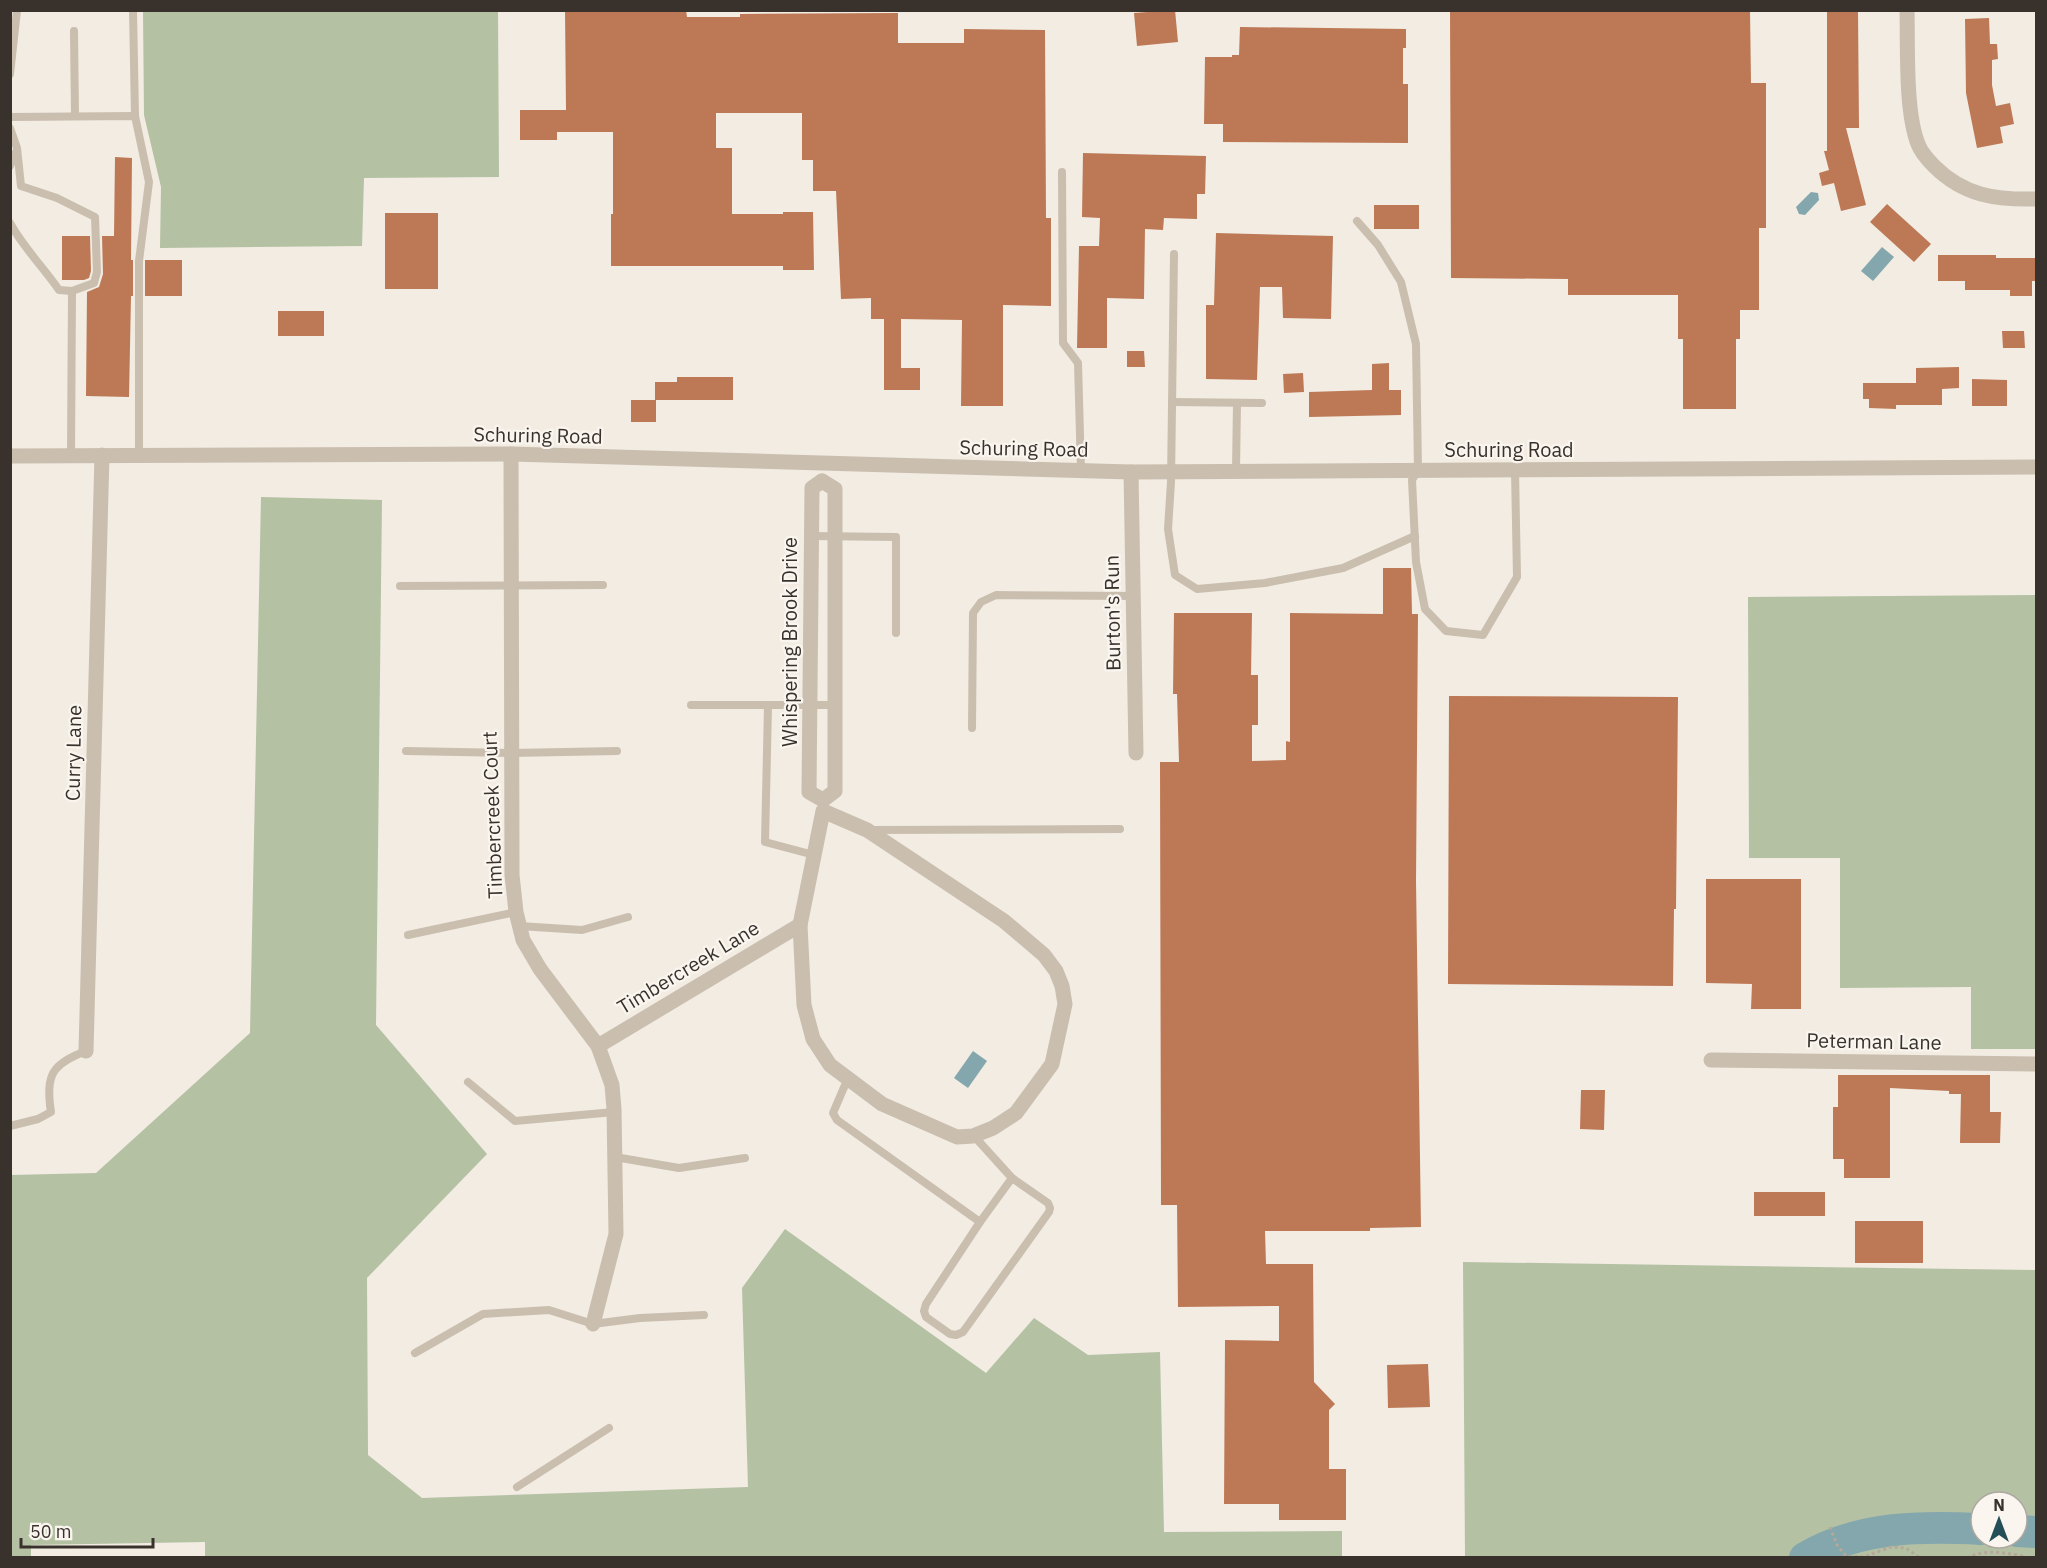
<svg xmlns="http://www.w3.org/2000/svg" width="2047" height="1568" viewBox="0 0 2047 1568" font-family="'IBM Plex Sans',sans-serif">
	<rect width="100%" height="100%" fill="#f2ece2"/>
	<g fill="#b4c1a3" fill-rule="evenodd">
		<polygon points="143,11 498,11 499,177 364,178 362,246 160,248 161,187 144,115"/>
		<polygon points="261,497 382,500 376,1025 487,1154 367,1278 368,1455 422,1498 748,1487 742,1288 785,1229 986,1373 1034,1318 1088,1355 1160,1352 1164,1532 1342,1531 1342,1557 205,1558 205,1542 31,1545 31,1557 11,1557 11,1175 96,1173 250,1033"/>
		<polygon points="2036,595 2036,1049 1971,1049 1971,987 1840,988 1840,858 1749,858 1748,597"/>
		<path d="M1463 1262 2036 1270V1557H1465ZM1981 1502H2017V1538H1981Z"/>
	</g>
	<g fill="#83a7ad">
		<polygon points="1811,192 1818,193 1819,200 1805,215 1799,214 1796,207"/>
		<polygon points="1882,247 1894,257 1873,281 1861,271"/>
		<polygon points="973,1051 987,1061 968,1088 954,1078"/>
	</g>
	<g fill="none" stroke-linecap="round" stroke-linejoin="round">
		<g stroke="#83a7ad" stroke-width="32">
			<polyline points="2017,1531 2036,1532"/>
			<path d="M1805 1558C1859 1526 1921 1526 1981 1529"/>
		</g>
	</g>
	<g fill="#bd7956">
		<polygon points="565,10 686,10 687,17 740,17 740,14 898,13 898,43 964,43 964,29 1045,30 1046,218 1051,218 1051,306 1003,305 1003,406 961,406 962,320 901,319 901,368 920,368 920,390 884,390 884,319 871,319 871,298 841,299 836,191 813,191 813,160 802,160 802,113 716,113 716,148 732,148 732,214 783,214 783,212 813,212 814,270 783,270 783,266 611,266 611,214 613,214 613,132 557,132 557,140 520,140 520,110 566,110"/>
		<polygon points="1175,10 1178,42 1137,46 1134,13"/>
		<polygon points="1450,10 1750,10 1751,83 1766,83 1766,228 1759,228 1759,310 1740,310 1740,339 1736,339 1736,409 1683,409 1683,339 1678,339 1678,295 1568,295 1568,279 1451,278"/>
		<polygon points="1827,10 1858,10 1859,128 1846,128 1866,205 1841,211 1834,183 1822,186 1819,173 1829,170 1824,151 1827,151"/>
		<polygon points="1989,18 1990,44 1997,44 1998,59 1992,60 1992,85 1996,106 2010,103 2014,124 2000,127 2003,143 1977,148 1966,93 1965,19"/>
		<polygon points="1240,27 1406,29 1406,48 1403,48 1403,84 1408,84 1408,143 1223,142 1223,124 1204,124 1205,57 1232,57 1232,55 1239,55"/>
		<polygon points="1083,153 1206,156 1205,194 1197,194 1197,219 1164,218 1163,230 1145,229 1144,299 1107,298 1107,348 1077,348 1079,246 1099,246 1100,218 1082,217"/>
		<polygon points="115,157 132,158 131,260 133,260 133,296 131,296 129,397 86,396 87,292 99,287 103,274 102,236 114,236"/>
		<polygon points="1887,204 1931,244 1914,262 1870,222"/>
		<rect x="1374" y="205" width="45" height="24"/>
		<rect x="385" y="213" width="53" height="76"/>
		<polygon points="1216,233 1333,236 1331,319 1283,318 1282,287 1260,287 1257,380 1206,379 1206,305 1214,305"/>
		<polygon points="62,236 90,236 91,271 89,278 84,280 62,280"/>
		<polygon points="1938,255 1996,255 1996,258 2037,258 2037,281 2032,281 2032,296 2010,296 2010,290 1965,290 1965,281 1938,281"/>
		<rect x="145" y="260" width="37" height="36"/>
		<rect x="278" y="311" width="46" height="25"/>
		<polygon points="2002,331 2024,331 2025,348 2003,348"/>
		<polygon points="1127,351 1144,351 1145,367 1127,367"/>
		<polygon points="1389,363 1389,390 1401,390 1401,415 1309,417 1309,392 1372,390 1372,364"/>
		<polygon points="1959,367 1959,388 1942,389 1942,405 1896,405 1896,409 1869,408 1869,399 1863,399 1863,383 1916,383 1916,368"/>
		<polygon points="1303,373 1304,392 1284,393 1283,374"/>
		<polygon points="677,377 733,377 733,400 656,400 656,422 631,422 631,400 655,400 655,382 677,382"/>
		<polygon points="1972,379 2007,380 2007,406 1972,406"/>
		<polygon points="1383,568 1411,568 1412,614 1418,614 1416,881 1421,1227 1370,1228 1370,1231 1265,1231 1266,1264 1313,1264 1314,1382 1335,1404 1329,1410 1329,1469 1346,1469 1346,1520 1279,1520 1279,1504 1224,1504 1225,1340 1279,1341 1279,1306 1178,1307 1177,1205 1161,1205 1160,762 1179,762 1177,694 1173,694 1174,613 1252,613 1251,675 1258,675 1258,725 1252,725 1252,761 1286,760 1286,741 1290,742 1290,613 1383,614"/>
		<polygon points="1449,696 1678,697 1676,909 1674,909 1673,986 1448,984"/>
		<polygon points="1706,879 1801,879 1801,1009 1751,1009 1752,984 1706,983"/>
		<polygon points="1838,1075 1990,1075 1990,1112 2001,1112 2000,1143 1960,1143 1961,1094 1949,1094 1949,1091 1890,1088 1890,1178 1844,1178 1844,1159 1833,1159 1833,1107 1838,1107"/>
		<polygon points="1581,1090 1605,1090 1604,1130 1580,1129"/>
		<rect x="1754" y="1192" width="71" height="24"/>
		<rect x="1855" y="1221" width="68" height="42"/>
		<polygon points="1428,1364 1430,1407 1388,1408 1387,1365"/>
	</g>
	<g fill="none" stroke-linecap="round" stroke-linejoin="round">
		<g stroke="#b6a899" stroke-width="3" stroke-dasharray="3 3" stroke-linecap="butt">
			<polyline points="1830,1527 1837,1545 1846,1556 1863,1557 1891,1547 1906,1548 1920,1558"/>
			<path d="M1967 1558C1986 1548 2009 1553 2030 1558"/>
		</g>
		<g stroke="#cabeaf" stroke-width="8">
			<polyline points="133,10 135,116"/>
			<polyline points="74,31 75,116"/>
			<polyline points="10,74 17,10"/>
			<polyline points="10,117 135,116 149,182 139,261 139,455"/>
			<path d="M10 128 17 148 21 186 57 198 95 217 97 272 94 283 72 291 59 290C43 267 23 247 10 223"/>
			<polyline points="10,166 16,152"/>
			<polyline points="1062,172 1063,343 1078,363 1081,471"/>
			<polyline points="1357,221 1378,245 1401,282 1416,344 1418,470 1412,480 1416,562 1425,609 1446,631 1483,635 1517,577 1515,470"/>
			<polyline points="1174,254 1171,482 1168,529 1175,575 1197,589 1265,583 1343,568 1415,536"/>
			<polyline points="1172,402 1262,403"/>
			<polyline points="71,455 72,291"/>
			<polyline points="1236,471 1237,403"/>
			<polyline points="810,536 896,537 896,633"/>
			<polyline points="400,586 603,585"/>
			<polyline points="691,705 835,705"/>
			<polyline points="768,706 765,842 814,855"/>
			<polyline points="972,728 973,613 981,602 996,595 1133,596"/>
			<polyline points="406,751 511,753 617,751"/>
			<polyline points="871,830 1120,829"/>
			<polyline points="519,926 582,930 628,917"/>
			<polyline points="408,935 516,912"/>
			<polyline points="848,1078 833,1113 837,1120 980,1222 1012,1178 974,1136"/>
			<polyline points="468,1082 515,1121 614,1112"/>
			<path d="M10 1126 38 1119 51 1112C45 1075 52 1064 86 1051"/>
			<polyline points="615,1157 679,1168 745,1158"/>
			<polyline points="980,1222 926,1304 924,1311 926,1317 950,1334 956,1335 963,1332 1049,1212 1050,1208 1048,1203 1012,1178"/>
			<polyline points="415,1353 483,1314 549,1310 593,1324 640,1318 704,1315"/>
			<polyline points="517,1487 609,1428"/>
		</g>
		<g stroke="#cabeaf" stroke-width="15">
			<path d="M1907 10C1908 47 1905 111 1918 144 1921 152 1928 160 1934 166 1964 196 1996 200 2036 199"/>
			<polyline points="511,454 512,875 516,912 523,940 540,969 598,1046 612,1085 614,1109 616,1234 593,1324"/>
			<polyline points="10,456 511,454 1131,472 2036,467"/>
			<polyline points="1131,472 1136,753"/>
			<polyline points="822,481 812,488 809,792 823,800"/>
			<polyline points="822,481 835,489 835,791 823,800"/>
			<polygon points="823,811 867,830 1004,921 1044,955 1056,971 1062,986 1065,1004 1052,1064 1016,1113 993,1128 973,1136 957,1137 882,1104 830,1065 813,1039 804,1005 800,925"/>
			<polyline points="598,1046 800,925"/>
			<polyline points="86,1051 102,455"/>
			<polyline points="1711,1060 2036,1064"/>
		</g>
	</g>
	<g text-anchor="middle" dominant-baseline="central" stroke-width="4.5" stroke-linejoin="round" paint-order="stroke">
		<g font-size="20" fill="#39322c" stroke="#faf6ef">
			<text transform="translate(538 435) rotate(1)">Schuring Road</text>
			<text transform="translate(1024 448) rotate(1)">Schuring Road</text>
			<text x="1509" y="449">Schuring Road</text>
			<text transform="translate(1112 613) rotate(-91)">Burton's Run</text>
			<text transform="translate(789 642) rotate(-90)">Whispering Brook Drive</text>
			<text transform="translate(73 753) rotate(-89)">Curry Lane</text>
			<text transform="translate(492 815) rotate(-92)">Timbercreek Court</text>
			<text transform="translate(688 967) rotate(-31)">Timbercreek Lane</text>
			<text transform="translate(1874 1041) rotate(1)">Peterman Lane</text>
		</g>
	</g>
	<rect width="2047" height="1568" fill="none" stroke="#39322c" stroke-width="24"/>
	<g transform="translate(1999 1520)"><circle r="28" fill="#faf6ef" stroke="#ada8a1" stroke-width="1.5"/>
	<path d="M0-4.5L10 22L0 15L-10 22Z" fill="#254f58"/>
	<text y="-9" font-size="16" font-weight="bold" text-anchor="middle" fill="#39322c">N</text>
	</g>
	<path d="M21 1538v9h132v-9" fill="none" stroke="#39322c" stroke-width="3"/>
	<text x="30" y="1538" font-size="18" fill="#39322c" stroke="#faf6ef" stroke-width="4.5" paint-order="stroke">50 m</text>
</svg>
